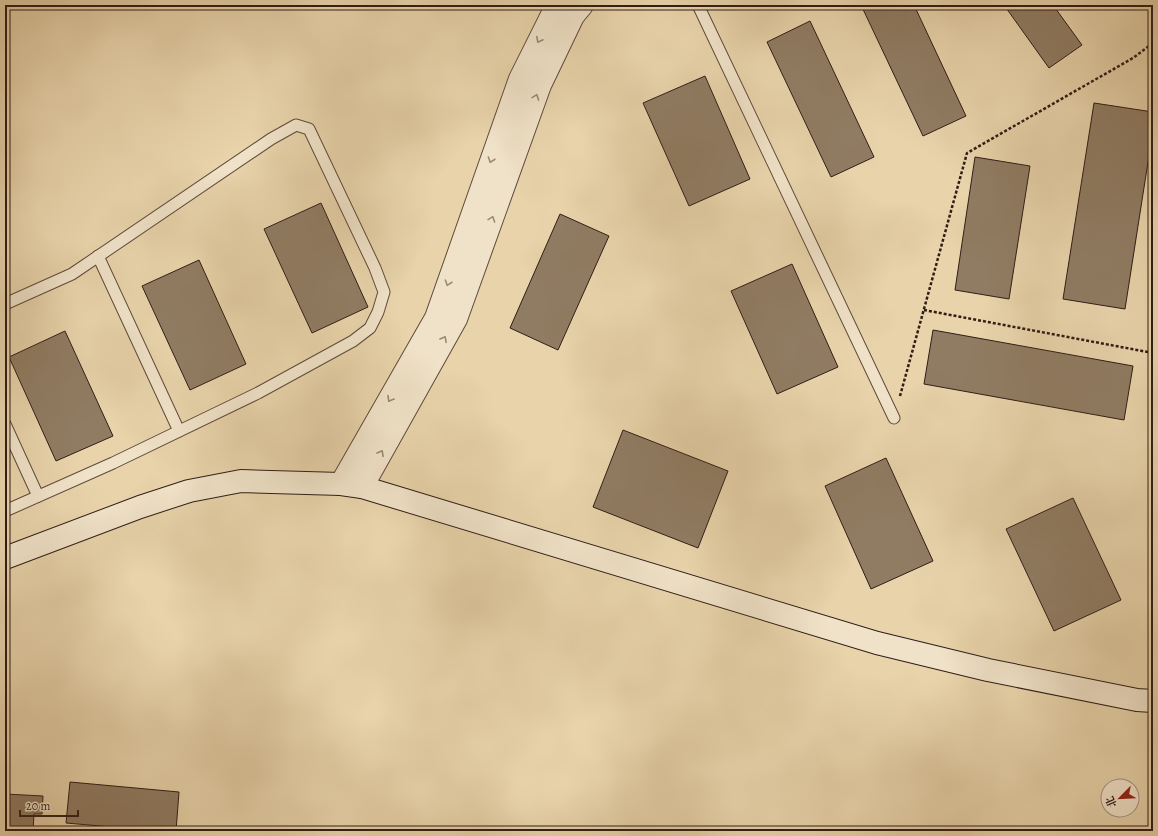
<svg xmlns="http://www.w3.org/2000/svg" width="1158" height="836" viewBox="0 0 1158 836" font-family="Alegreya,'Noto Serif SC',serif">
	<rect width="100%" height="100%" fill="#e8d3aa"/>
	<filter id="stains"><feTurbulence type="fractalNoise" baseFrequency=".005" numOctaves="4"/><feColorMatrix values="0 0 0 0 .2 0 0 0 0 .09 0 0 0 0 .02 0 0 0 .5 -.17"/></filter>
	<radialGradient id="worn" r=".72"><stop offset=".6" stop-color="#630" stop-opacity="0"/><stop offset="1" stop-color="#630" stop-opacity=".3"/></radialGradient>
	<g fill="#907c63" stroke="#301d16">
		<polygon points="861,5 914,5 966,116 923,136"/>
		<polygon points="1004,5 1053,5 1082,45 1049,68"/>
		<polygon points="810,21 874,157 831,177 767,42"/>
		<polygon points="705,76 750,179 689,206 643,103"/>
		<polygon points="1094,103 1153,112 1153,130 1125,309 1063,299"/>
		<polygon points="975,157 1030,166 1009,299 955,290"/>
		<polygon points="321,203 368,307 312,333 264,229"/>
		<polygon points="560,214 609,236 558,350 510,328"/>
		<polygon points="199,260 246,364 190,390 142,286"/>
		<polygon points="792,264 838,367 777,394 731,291"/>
		<polygon points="933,330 1133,366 1124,420 924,384"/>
		<polygon points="65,331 113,436 56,461 9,357"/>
		<polygon points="623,430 728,471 698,548 593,507"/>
		<polygon points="886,458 933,561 871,589 825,486"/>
		<polygon points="1073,498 1121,600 1054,631 1006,529"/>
		<polygon points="70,782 179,792 176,831 158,831 66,823"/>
		<polygon points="5,794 43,796 42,814 34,814 33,831 5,831"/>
	</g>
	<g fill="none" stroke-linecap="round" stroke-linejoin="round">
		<defs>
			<g id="lane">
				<polyline points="698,5 894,418"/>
				<polyline points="98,256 179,431"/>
				<polyline points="5,304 72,274 271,139 296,125 309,129 375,268 384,292 378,312 370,328 353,341 258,393 113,463 5,511"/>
				<polyline points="5,424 38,496"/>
			</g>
			<g id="street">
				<polyline points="341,484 436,318 520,79 557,5"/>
				<polyline points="362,487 456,319 540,85 573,16 582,5"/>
			</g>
			<polyline id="secondary" points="5,558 140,507 189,491 241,481 341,484 362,487 877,643 988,670 1137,700 1153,701"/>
		</defs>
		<use href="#lane" stroke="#5e4a3b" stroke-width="13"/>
		<use href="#street" stroke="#5e4a3b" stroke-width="24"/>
		<use href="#secondary" stroke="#301d16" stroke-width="24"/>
		<g stroke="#301d16" stroke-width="2.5" stroke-dasharray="3 2" stroke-linecap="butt">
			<polyline points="924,310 1153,353"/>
			<polyline points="900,396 967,153 1133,58 1153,43"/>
		</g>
		<use href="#lane" stroke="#f0e2c8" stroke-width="11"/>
		<use href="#street" stroke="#f0e2c8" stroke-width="22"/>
		<use href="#secondary" stroke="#f0e2c8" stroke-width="22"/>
	</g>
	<defs><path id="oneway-chevron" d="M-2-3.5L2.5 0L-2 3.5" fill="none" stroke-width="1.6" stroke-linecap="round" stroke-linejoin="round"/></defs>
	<g stroke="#9a8978">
		<use href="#oneway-chevron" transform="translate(539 40) rotate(117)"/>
		<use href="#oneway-chevron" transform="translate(536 97) rotate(-70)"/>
		<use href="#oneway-chevron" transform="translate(491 160) rotate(109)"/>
		<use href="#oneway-chevron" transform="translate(492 219) rotate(-70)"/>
		<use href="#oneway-chevron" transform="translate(448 283) rotate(109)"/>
		<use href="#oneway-chevron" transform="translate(444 339) rotate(-61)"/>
		<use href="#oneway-chevron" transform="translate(390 399) rotate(120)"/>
		<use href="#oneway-chevron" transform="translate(381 453) rotate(-61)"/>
	</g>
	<rect width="1158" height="836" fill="none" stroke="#e8d3aa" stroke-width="20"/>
	<rect x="6" y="6" width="1146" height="824" fill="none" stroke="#301d16" stroke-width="2"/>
	<rect x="10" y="10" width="1138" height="816" fill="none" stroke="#301d16"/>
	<g transform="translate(1120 798) rotate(246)"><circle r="19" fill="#f0e2c8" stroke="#a39381"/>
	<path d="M0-3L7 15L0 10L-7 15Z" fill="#8f2418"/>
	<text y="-6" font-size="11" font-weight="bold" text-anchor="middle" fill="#301d16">北</text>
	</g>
	<path d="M20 810v6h58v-6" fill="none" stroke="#301d16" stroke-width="2"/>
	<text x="26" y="810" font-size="12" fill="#301d16" stroke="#f0e2c8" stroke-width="3" paint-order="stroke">20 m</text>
	<rect width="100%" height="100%" filter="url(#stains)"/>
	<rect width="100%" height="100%" fill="url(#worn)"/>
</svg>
